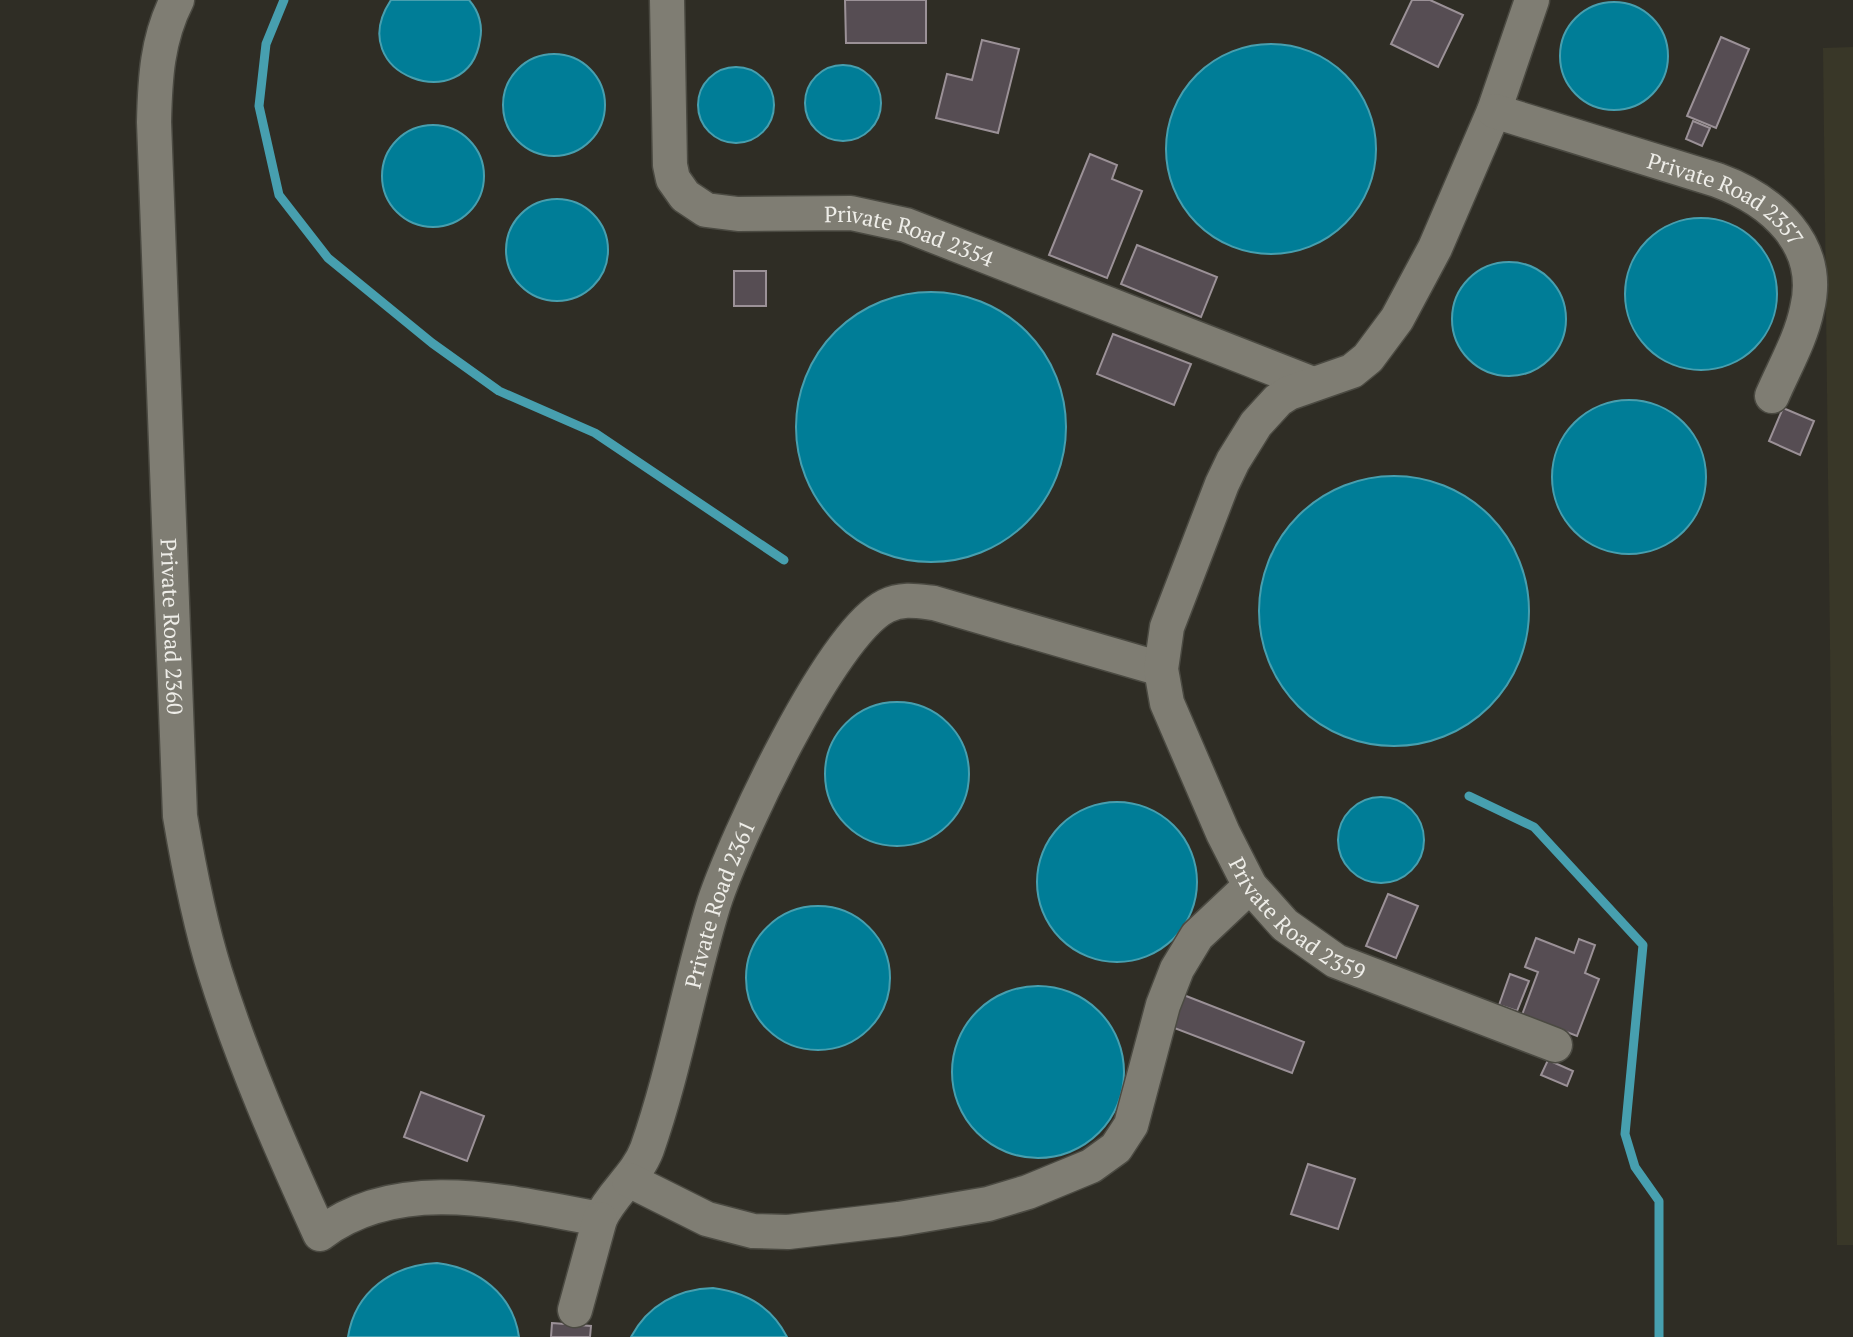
<svg xmlns="http://www.w3.org/2000/svg" width="1853" height="1337" viewBox="0 0 1853 1337" font-family="'PT Serif',serif">
	<rect width="100%" height="100%" fill="#2f2d25"/>
	<polygon fill="#393728" points="1853,47 1853,1245 1837,1245 1823,48"/>
	<g fill="#007d97" stroke="#479faf" stroke-width="2">
		<path d="M391 0H469C479 11 483 26 480 40 468 119 341 75 391 0Z"/>
		<circle cx="1614" cy="56" r="54"/>
		<circle cx="1271" cy="149" r="105"/>
		<circle cx="554" cy="105" r="51"/>
		<circle cx="843" cy="103" r="38"/>
		<circle cx="736" cy="105" r="38"/>
		<circle cx="433" cy="176" r="51"/>
		<circle cx="557" cy="250" r="51"/>
		<circle cx="1701" cy="294" r="76"/>
		<circle cx="1509" cy="319" r="57"/>
		<circle cx="931" cy="427" r="135"/>
		<circle cx="1629" cy="477" r="77"/>
		<circle cx="1394" cy="611" r="135"/>
		<circle cx="897" cy="774" r="72"/>
		<circle cx="1381" cy="840" r="43"/>
		<circle cx="1117" cy="882" r="80"/>
		<circle cx="818" cy="978" r="72"/>
		<circle cx="1038" cy="1072" r="86"/>
		<path d="M437 1263C478 1268 513 1294 519 1337H348C355 1291 393 1265 437 1263Z"/>
		<path d="M713 1288C745 1292 772 1307 787 1337H631C648 1305 678 1289 713 1288Z"/>
	</g>
	<g fill="none" stroke-linecap="round" stroke-linejoin="round">
		<g stroke="#479faf" stroke-width="9">
			<polyline points="284,0 266,44 259,106 279,195 328,258 432,343 499,391 595,433 784,560"/>
			<polyline points="1469,796 1534,827 1643,945 1625,1134 1635,1167 1659,1201 1659,1337"/>
		</g>
	</g>
	<g fill="#564d53" stroke="#9b9197" stroke-width="2">
		<polygon points="845,0 926,0 926,43 846,43"/>
		<polygon points="1412,0 1430,0 1463,15 1438,67 1391,44"/>
		<polygon points="1721,37 1749,49 1716,128 1687,116"/>
		<polygon points="982,40 1019,49 998,133 936,118 947,74 972,80"/>
		<polygon points="1693,121 1710,128 1702,146 1686,139"/>
		<polygon points="1090,154 1117,165 1112,179 1142,191 1107,278 1049,255"/>
		<polygon points="1137,245 1217,277 1201,317 1121,284"/>
		<rect x="734" y="271" width="32" height="35"/>
		<polygon points="1113,334 1191,364 1174,405 1097,374"/>
		<polygon points="1783,408 1814,421 1800,455 1769,441"/>
		<polygon points="1388,894 1418,906 1396,958 1366,946"/>
		<polygon points="1536,938 1574,953 1579,939 1595,945 1585,973 1599,979 1577,1036 1522,1015 1538,972 1525,967"/>
		<polygon points="1510,974 1529,981 1517,1011 1499,1005"/>
		<polygon points="1181,994 1304,1042 1292,1073 1169,1026"/>
		<polygon points="1548,1060 1573,1071 1567,1086 1541,1075"/>
		<polygon points="421,1092 484,1116 467,1161 404,1137"/>
		<polygon points="1308,1164 1355,1179 1338,1229 1291,1214"/>
		<polygon points="552,1323 591,1326 590,1337 551,1337"/>
	</g>
	<g fill="none" stroke-linecap="round" stroke-linejoin="round">
		<defs>
			<g id="minor">
				<path id="s1" d="M177 0C157 39 155 79 154 122L180 816C189 869 199 921 215 972 243 1062 281 1148 320 1234 400 1173 510 1203 600 1219 612 1193 637 1176 647 1149 675 1069 689 984 714 903 735 840 830 634 886 606 902 598 917 601 934 603L1161 669"/>
				<path id="s2" d="M667 0 670 165 673 179 685 196 706 210 738 214 851 213 906 225 1313 384"/>
				<path id="s3" d="M1532 0 1494 111 1435 248 1397 319 1368 358 1352 371 1289 393 1278 400 1256 424 1233 461 1222 484 1167 627 1161 669 1167 703 1223 833 1250 886 1285 925 1336 961 1555 1045"/>
				<path id="s4" d="M1494 111 1717 180C1772 200 1823 244 1807 309 1801 339 1784 368 1772 396"/>
				<polyline points="629,1180 707,1219 753,1231 788,1232 899,1219 988,1204 1028,1192 1091,1166 1116,1148 1131,1125 1163,1005 1177,969 1197,936 1250,886"/>
				<polyline points="575,1310 600,1219"/>
			</g>
		</defs>
		<use href="#minor" stroke="#4b4a42" stroke-width="37"/>
		<use href="#minor" stroke="#7f7d73" stroke-width="34"/>
	</g>
	<g text-anchor="middle" dominant-baseline="central" stroke-width="6" stroke-linejoin="round" paint-order="stroke">
		<g font-size="22" fill="#eeede8" stroke="#2f2d25">
			<text stroke="none"><textPath href="#s4" startOffset="250">Private Road 2357</textPath></text>
			<text stroke="none"><textPath href="#s2" startOffset="432">Private Road 2354</textPath></text>
			<text stroke="none"><textPath href="#s1" startOffset="630">Private Road 2360</textPath></text>
			<text stroke="none"><textPath href="#s1" startOffset="1892">Private Road 2361</textPath></text>
			<text stroke="none"><textPath href="#s3" startOffset="1086">Private Road 2359</textPath></text>
		</g>
	</g>
</svg>
